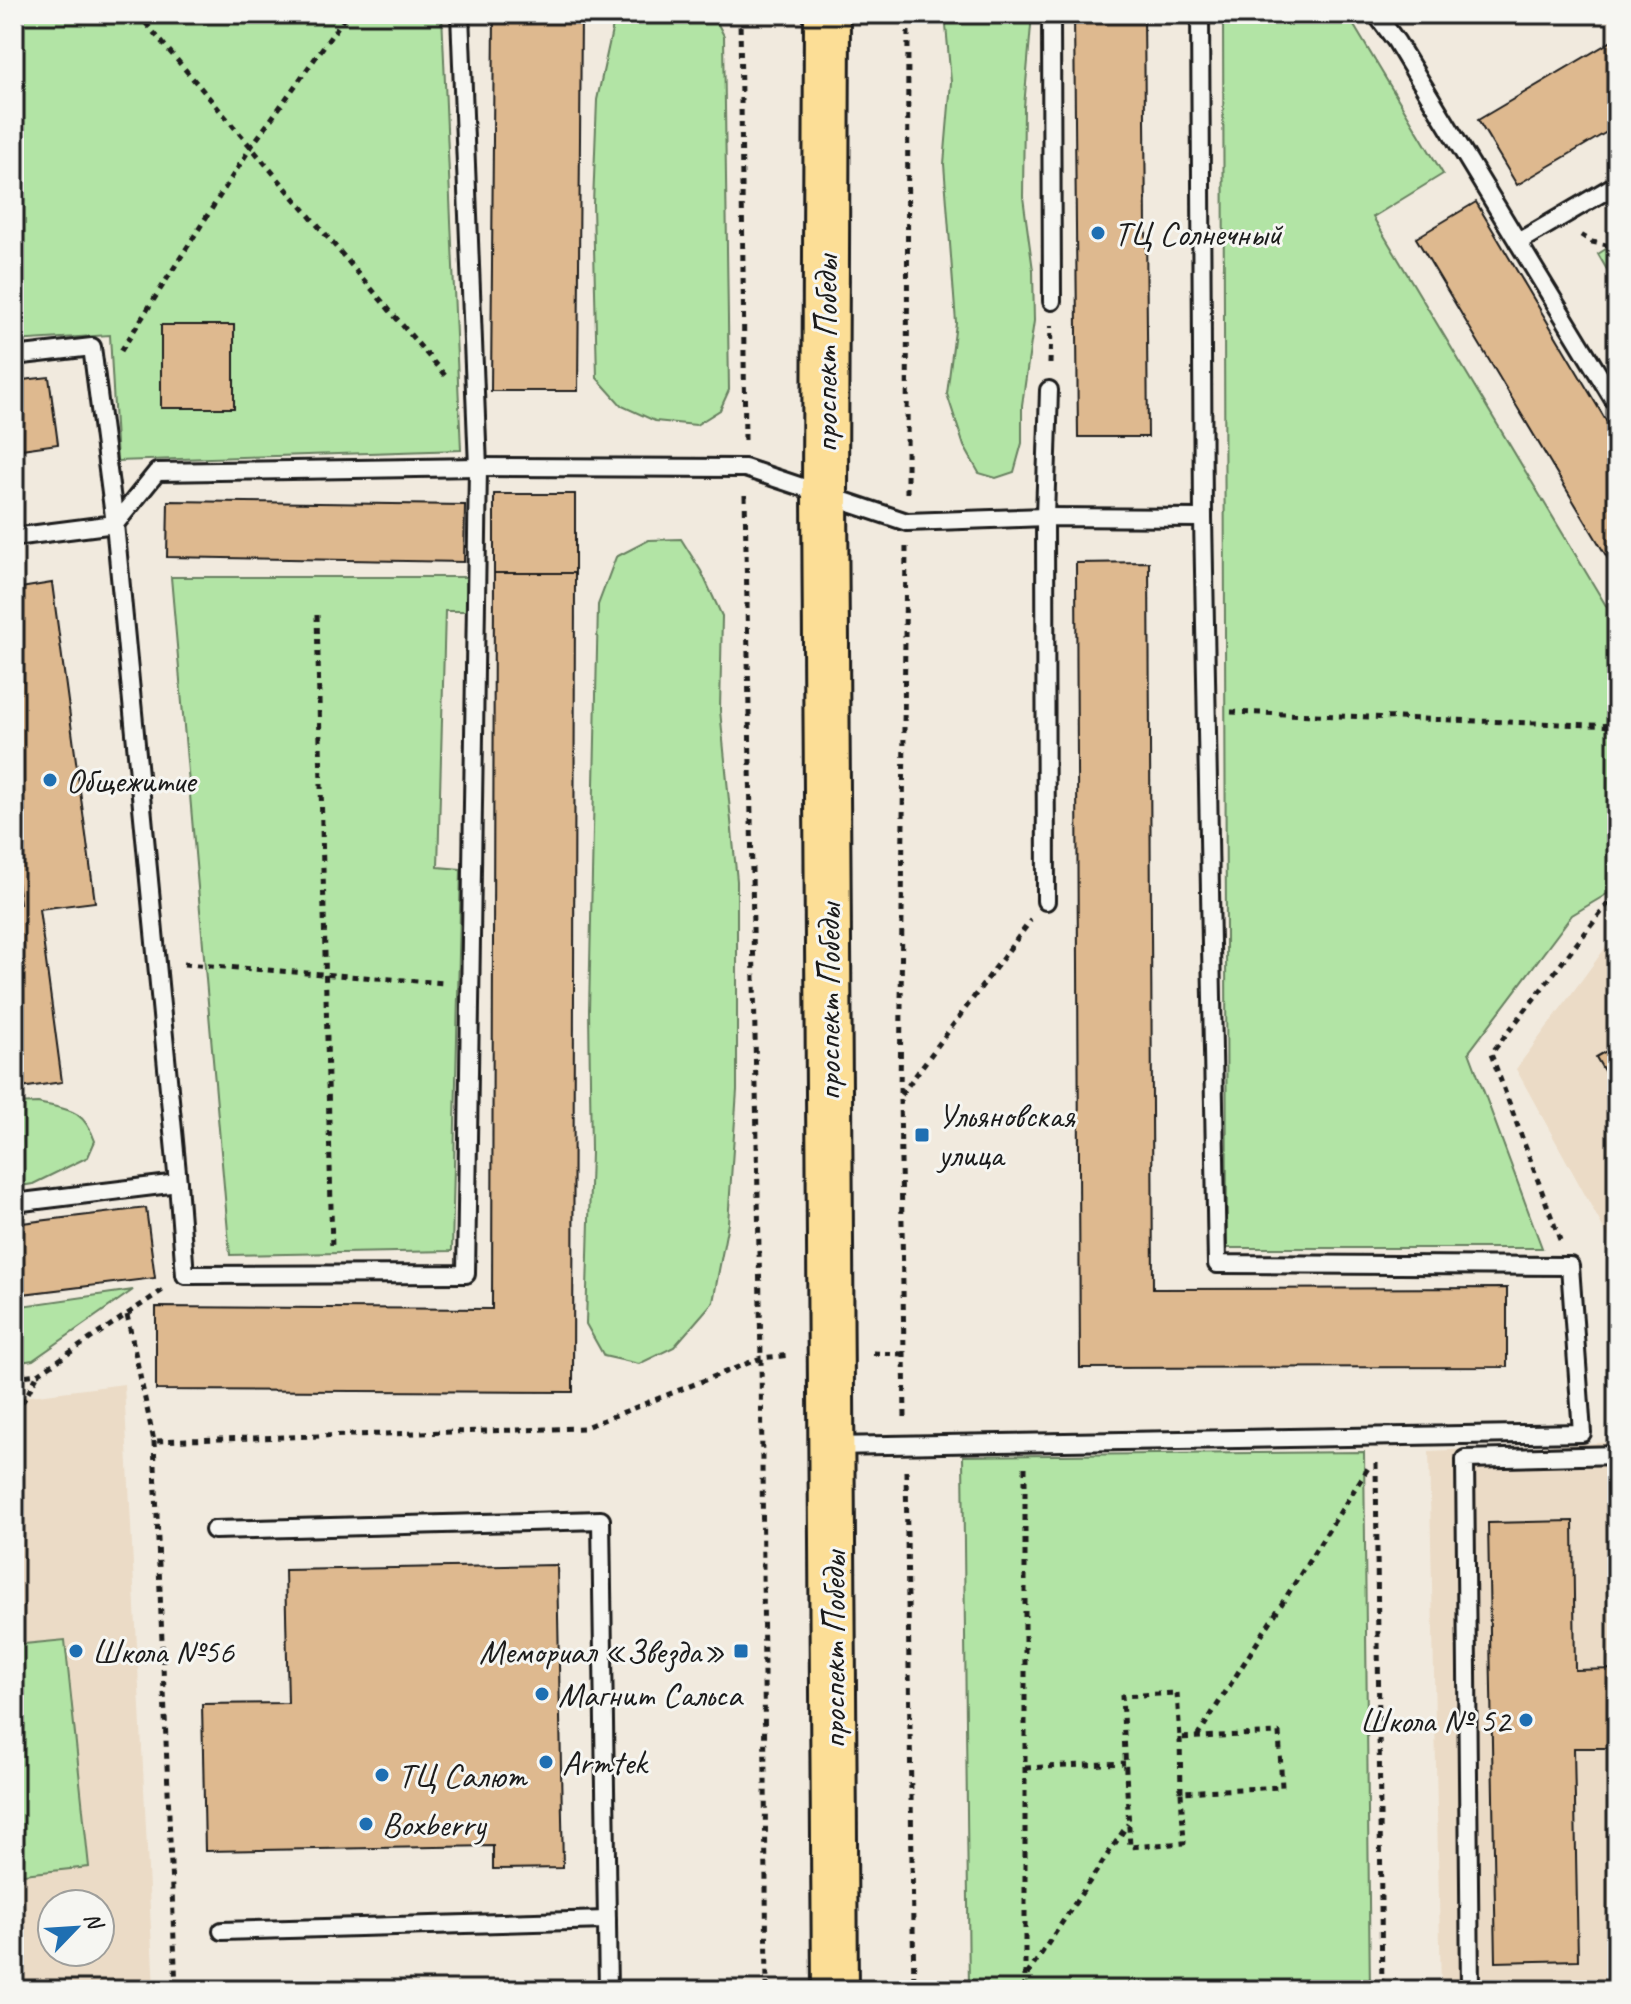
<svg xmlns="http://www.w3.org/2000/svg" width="1631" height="2004" viewBox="0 0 1631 2004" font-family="Caveat,sans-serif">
	<rect width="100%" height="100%" fill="#f1eade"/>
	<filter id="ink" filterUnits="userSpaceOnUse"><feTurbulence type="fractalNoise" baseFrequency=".0125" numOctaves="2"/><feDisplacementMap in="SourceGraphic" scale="16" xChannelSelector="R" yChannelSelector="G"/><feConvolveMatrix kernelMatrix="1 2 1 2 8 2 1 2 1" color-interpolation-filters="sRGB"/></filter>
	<g filter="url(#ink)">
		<g fill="#ebdbc6" fill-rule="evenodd">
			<polygon points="1617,932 1617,1253 1516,1069"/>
			<path d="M124 1384 154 1990H14V1398ZM52 1904H100V1952H52Z"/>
			<polygon points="1617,1442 1617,1990 1441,1990 1429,1451"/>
		</g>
		<g fill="#b2e4a5" stroke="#678060" stroke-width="2">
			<polygon points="14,14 442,14 461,450 117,461 110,335 14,341"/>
			<polygon points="627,14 713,14 724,36 729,390 720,410 696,425 655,421 622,406 597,378 593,204 597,100 614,21"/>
			<polygon points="945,14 1032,14 1024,107 1023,197 1033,270 1034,321 1022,405 1022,443 1014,472 996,478 979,473 964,446 947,394 956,323 944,164 951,82"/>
			<polygon points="1223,14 1347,14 1443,174 1373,217 1617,624 1617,888 1572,915 1469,1052 1542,1248 1227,1248"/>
			<polygon points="1617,242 1617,287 1598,254"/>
			<polygon points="681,539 701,571 722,616 720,710 737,881 737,1090 728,1223 713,1302 674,1347 639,1364 604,1356 586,1324 591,1152 589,1010 598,605 616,557 649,540"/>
			<polygon points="171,577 466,577 469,611 445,611 438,867 461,869 452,1251 230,1255"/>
			<path d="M38 1103C68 1110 83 1108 95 1141L88 1157 33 1184 14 1187V1104Z"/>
			<polygon points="133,1290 33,1360 14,1363 14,1307"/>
			<polygon points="1364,1452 1370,1990 969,1990 963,1456"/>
			<polygon points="65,1640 89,1867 14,1875 14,1645"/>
		</g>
		<g fill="#deb98f" stroke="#1c1c1c" stroke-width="2">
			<polygon points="494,14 581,14 578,391 491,391"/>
			<polygon points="1074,14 1144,14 1148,437 1078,437"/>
			<polygon points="1617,38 1617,126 1517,185 1478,120"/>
			<polygon points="1476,202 1617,439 1617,574 1416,238"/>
			<rect x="161" y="325" width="73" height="83"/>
			<polygon points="49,377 58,444 14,450 14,381"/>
			<rect x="494" y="494" width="81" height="79"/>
			<polygon points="168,501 465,505 464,562 167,557"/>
			<polygon points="1149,562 1153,1289 1507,1288 1507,1367 1080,1368 1076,563"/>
			<polygon points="494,573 575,573 573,1392 156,1390 156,1307 492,1309"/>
			<polygon points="52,583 95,902 39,909 62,1082 14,1089 14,905 20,904 14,859 14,589"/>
			<polygon points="1617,1045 1617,1093 1596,1057"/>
			<polygon points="146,1208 155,1278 14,1295 14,1224"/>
			<polygon points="1573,1521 1575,1670 1617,1669 1617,1748 1574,1748 1578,1960 1496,1962 1488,1523"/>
			<polygon points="557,1565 563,1868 493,1869 493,1846 205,1851 202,1704 288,1703 285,1570"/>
		</g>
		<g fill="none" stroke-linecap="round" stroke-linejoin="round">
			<defs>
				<g id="service">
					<polyline points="1051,14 1052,301"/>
					<polyline points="1376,14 1396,41 1518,242"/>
					<polyline points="1617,184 1518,242 1617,405"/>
					<polyline points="14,356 92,347 115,524 157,472 478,467 745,468 907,522 1045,517 1203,518"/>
					<polyline points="14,537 115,524 178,1183 185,1275 466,1274 478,467 460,14"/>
					<polyline points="1046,901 1045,517 1049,390"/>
					<polyline points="14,1203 178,1183"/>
					<polyline points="832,1446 1582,1433 1570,1266 1217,1264 1203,518 1200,14"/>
					<polyline points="214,1530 601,1520 608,1990"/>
					<polyline points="222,1931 607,1920"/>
					<polyline points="1470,1990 1465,1459 1617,1455"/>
				</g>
				<polyline id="primary" points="827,14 825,494 835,1990"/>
			</defs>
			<use href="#service" stroke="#1c1c1c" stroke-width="22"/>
			<use href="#primary" stroke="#1c1c1c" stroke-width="50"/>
			<g stroke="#1c1c1c" stroke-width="5" stroke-dasharray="6 6" stroke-linecap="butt">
				<polyline points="138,14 448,379"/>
				<polyline points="740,14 745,441"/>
				<polyline points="1581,235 1592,242 1617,247"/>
				<polyline points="121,351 251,147 347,14"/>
				<polyline points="1050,364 1051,326"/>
				<polyline points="907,493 908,14"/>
				<polyline points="745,495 761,1358 767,1990"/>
				<polyline points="317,615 332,1250"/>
				<polyline points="1231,712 1617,726"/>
				<polyline points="184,964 445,983"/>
				<polyline points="901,1095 1031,920"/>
				<polyline points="1560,1240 1491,1054 1617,892"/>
				<polyline points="127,1315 154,1441 583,1428 761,1358 791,1355"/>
				<polyline points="873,1353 904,1354"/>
				<polyline points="14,1377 38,1374 163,1290"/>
				<polyline points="14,1412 26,1397 38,1374"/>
				<polyline points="905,1417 900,1096 906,547"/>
				<polyline points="154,1441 176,1990"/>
				<polyline points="1376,1463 1382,1990"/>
				<polyline points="1025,1467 1025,1990"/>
				<polyline points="906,1471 914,1990"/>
				<polygon points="1177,1693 1180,1738 1279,1733 1282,1787 1181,1792 1184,1843 1130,1847 1122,1696"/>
				<polyline points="1197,1737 1370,1465"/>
				<polyline points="1180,1738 1181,1792"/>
				<polyline points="1025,1768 1125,1763"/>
				<polyline points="1027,1975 1128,1824"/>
			</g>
			<use href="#service" stroke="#f6f6f2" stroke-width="16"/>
			<use href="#primary" stroke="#fcde96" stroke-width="44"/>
		</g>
	</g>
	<g fill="#1f6fb2" stroke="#f6f6f2" stroke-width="3">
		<circle cx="1098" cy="233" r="8"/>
		<circle cx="50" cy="780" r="8"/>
		<rect x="914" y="1127" width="16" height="16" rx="4"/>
		<circle cx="76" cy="1651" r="8"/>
		<rect x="733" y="1643" width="16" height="16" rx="4"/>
		<circle cx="542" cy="1694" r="8"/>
		<circle cx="1526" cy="1720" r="8"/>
		<circle cx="546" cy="1762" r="8"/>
		<circle cx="382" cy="1775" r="8"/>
		<circle cx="366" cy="1824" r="8"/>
	</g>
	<g text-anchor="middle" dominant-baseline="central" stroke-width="6" stroke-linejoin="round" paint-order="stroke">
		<g font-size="34" fill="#1c1c1c" stroke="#f6f6f2" text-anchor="start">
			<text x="1114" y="233">ТЦ Солнечный</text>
			<text x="66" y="780">Общежитие</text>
			<text x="938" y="1115">Ульяновская<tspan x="938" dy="39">улица</tspan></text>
			<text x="92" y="1651">Школа №56</text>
			<text x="725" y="1651" text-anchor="end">Мемориал «Звезда»</text>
			<text x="558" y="1694">Магнит Сальса</text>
			<text x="1510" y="1720" text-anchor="end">Школа № 52</text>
			<text x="562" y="1762">Armtek</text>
			<text x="398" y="1775">ТЦ Салют</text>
			<text x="382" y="1824">Boxberry</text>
		</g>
		<g font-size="34" fill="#1c1c1c" stroke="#f6f6f2">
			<text transform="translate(825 354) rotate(-90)">проспект Победы</text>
			<text transform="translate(828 1002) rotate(-90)">проспект Победы</text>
			<text transform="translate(833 1650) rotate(-90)">проспект Победы</text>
		</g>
	</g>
	<rect width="1631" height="2004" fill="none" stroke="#f6f6f2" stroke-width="48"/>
	<rect x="24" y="24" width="1583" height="1956" fill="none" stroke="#1c1c1c" stroke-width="3" filter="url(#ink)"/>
	<g transform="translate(76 1928) rotate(65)"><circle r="38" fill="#f6f6f2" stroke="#9f9f9c" stroke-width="2"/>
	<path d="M0-6L14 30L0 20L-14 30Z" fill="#1f6fb2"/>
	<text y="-12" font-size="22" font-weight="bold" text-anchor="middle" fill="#1c1c1c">N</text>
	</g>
</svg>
